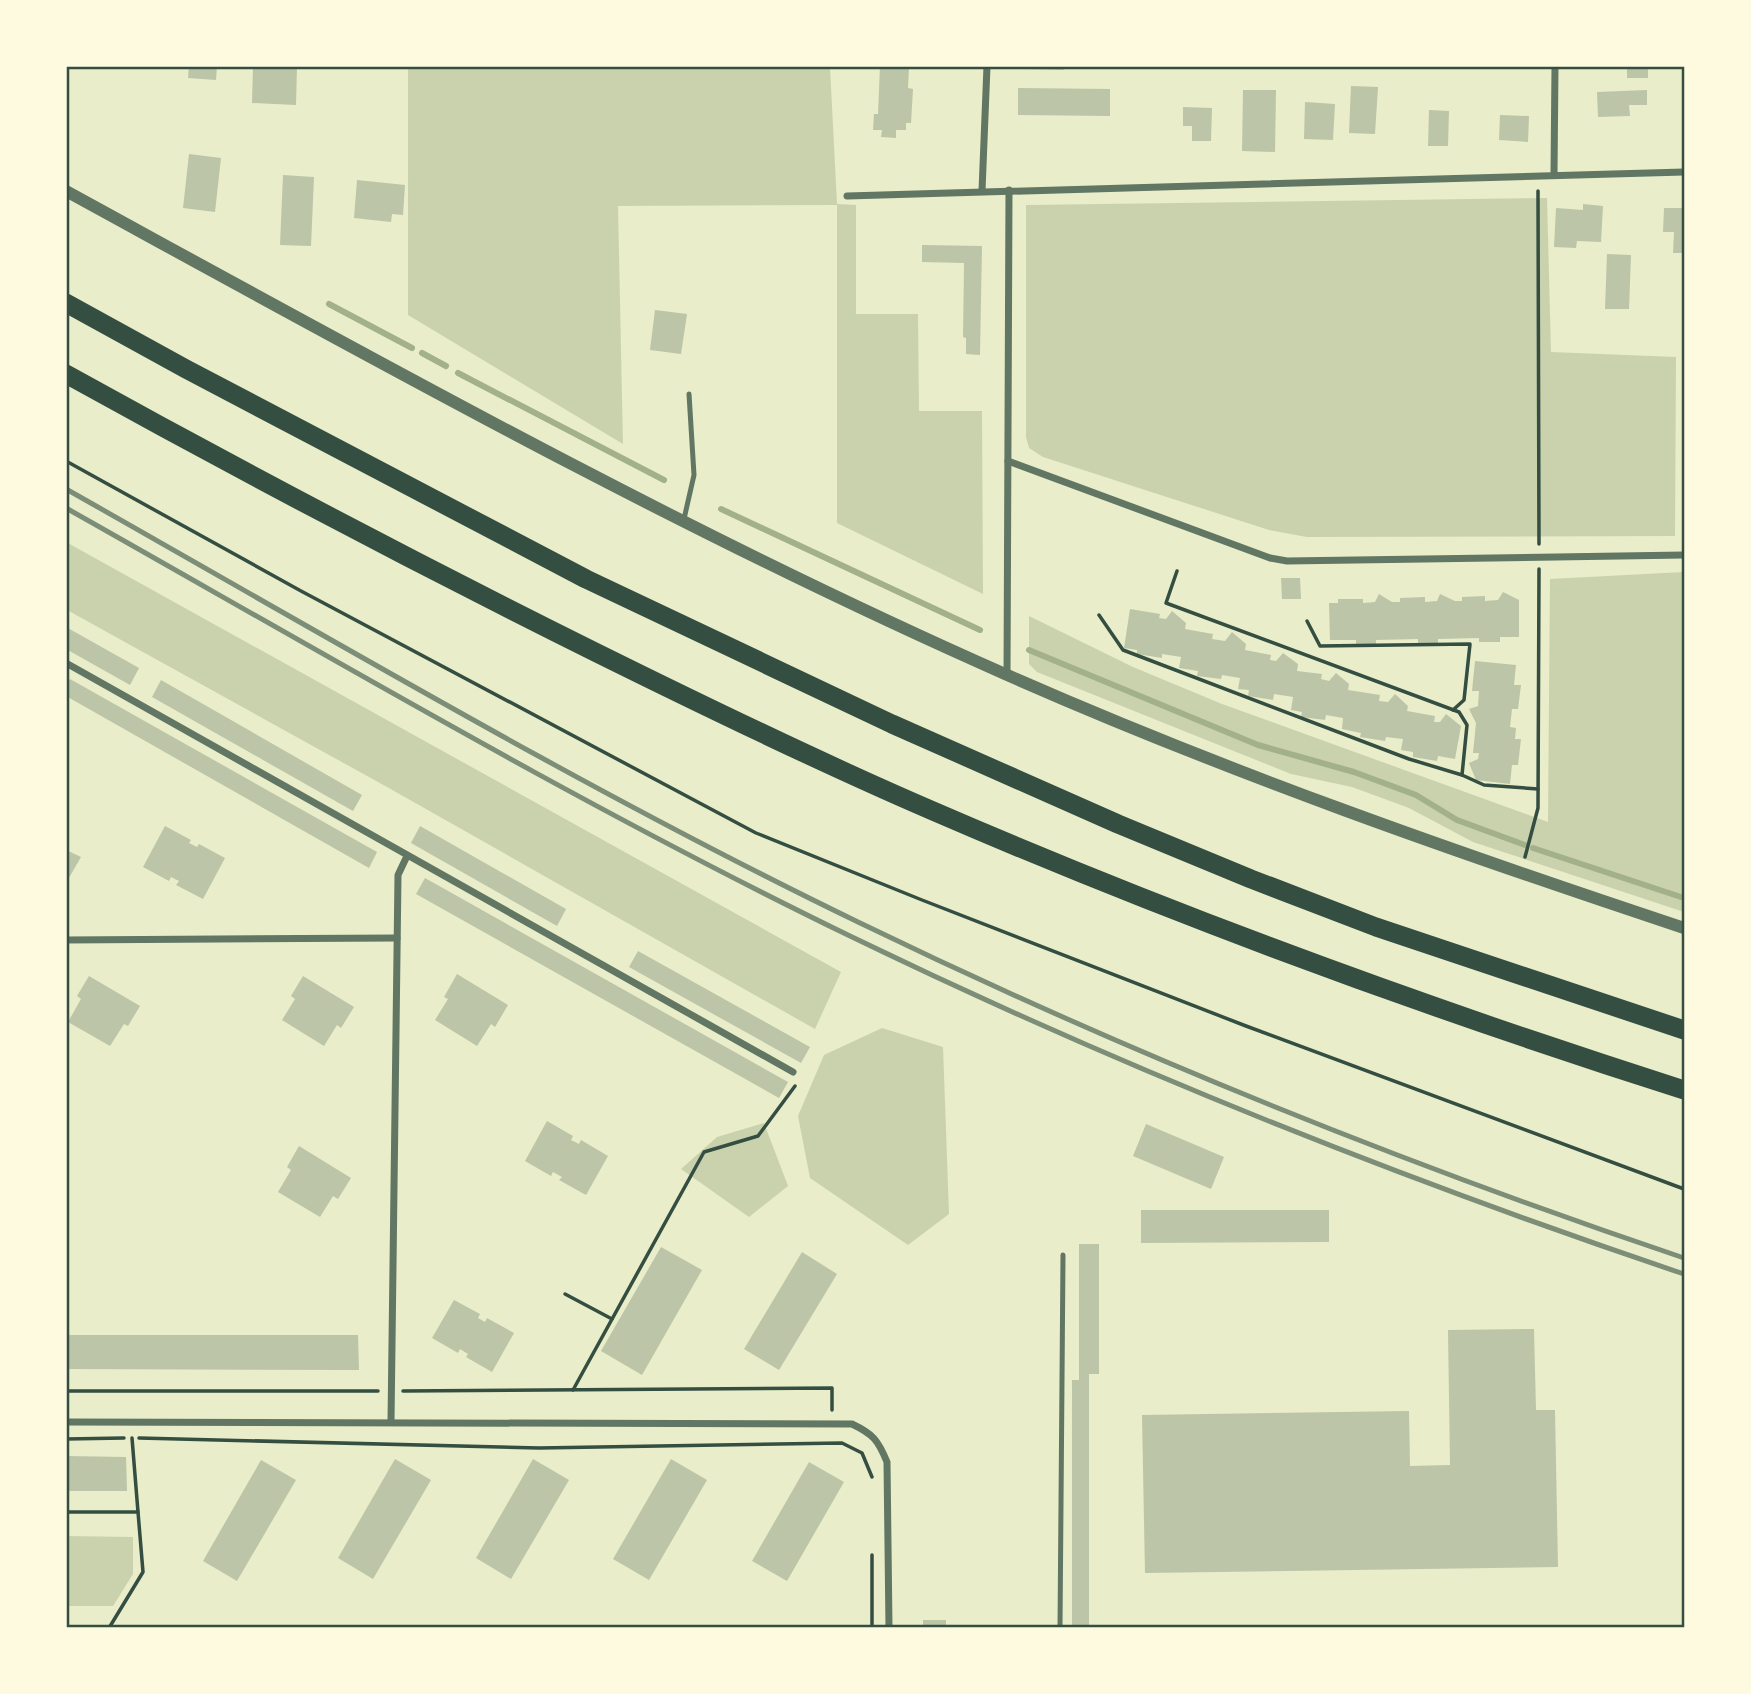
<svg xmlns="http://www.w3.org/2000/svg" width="1751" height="1694" viewBox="0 0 1751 1694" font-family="Inter,sans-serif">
	<rect width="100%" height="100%" fill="#e9edc9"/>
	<g fill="#cad2ad">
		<polygon points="408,67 830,67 837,204 856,205 856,314 918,314 919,411 982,411 983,594 837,523 837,205 618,206 623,444 408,315"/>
		<polygon points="1547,198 1551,352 1676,357 1675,536 1307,537 1269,530 1043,457 1029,448 1026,437 1026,205"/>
		<polygon points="66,542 841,972 815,1029 387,787 67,610"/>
		<polygon points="1684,572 1684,912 1473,842 1409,808 1352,787 1291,774 1037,672 1029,664 1029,616 1133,667 1222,704 1548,822 1550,579"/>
		<polygon points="882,1028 943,1047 949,1214 908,1245 810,1178 798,1116 824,1055"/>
		<polygon points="764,1123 788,1186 749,1217 681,1169 717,1137"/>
		<polygon points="67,1536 133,1537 133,1574 113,1606 67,1606"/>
	</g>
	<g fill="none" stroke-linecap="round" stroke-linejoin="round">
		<g stroke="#a3b18a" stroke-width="6">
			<polyline points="329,304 412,348"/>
			<polyline points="422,353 446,366"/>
			<polyline points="458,373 664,480"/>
			<polyline points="721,509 980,630"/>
			<polyline points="1029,650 1258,745 1354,772 1416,795 1457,820 1525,845"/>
			<polyline points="1533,848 1684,898"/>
		</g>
	</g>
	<g fill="#bcc5a7">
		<polygon points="189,66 217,66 216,80 188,78"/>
		<polygon points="253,66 297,66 296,105 252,103"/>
		<polygon points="880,66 909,68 908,88 913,89 911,123 906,123 906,130 896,130 896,138 881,137 882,130 873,130 874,114 878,114"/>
		<polygon points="1023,66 1064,66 1064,70 1023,69"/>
		<polygon points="1619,66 1648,66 1648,78 1627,78 1627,69 1619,69"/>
		<polygon points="1351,86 1378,87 1375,134 1349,133"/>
		<polygon points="1018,88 1110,89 1110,116 1018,115"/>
		<polygon points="1243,90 1276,90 1275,152 1242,151"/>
		<polygon points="1647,90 1647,105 1629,105 1630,116 1598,117 1597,92"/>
		<polygon points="1305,102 1335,104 1333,140 1304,139"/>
		<polygon points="1183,107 1212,108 1211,141 1192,141 1192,126 1183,126"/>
		<polygon points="1429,110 1449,111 1448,146 1428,146"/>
		<polygon points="1500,115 1529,116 1528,142 1499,140"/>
		<polygon points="189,154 221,158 215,212 183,208"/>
		<polygon points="283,175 314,177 311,246 280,245"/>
		<polygon points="357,180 405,185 403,215 392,214 391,222 354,218"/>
		<polygon points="1583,204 1603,206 1601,242 1577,241 1576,248 1554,247 1556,208 1583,210"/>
		<polygon points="1664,208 1684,208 1684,253 1673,253 1674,232 1663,232"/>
		<polygon points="922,245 982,246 980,355 966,354 966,338 963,337 964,263 922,262"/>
		<polygon points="1607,254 1631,255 1629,309 1605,309"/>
		<polygon points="655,310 687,314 681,354 650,350"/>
		<polygon points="1281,578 1300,578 1301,599 1282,599"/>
		<polygon points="1503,592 1519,600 1519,637 1500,637 1500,642 1479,642 1479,638 1438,639 1438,643 1418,643 1418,639 1376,640 1376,644 1356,644 1356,640 1330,640 1329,603 1338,603 1338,599 1363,599 1363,603 1375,602 1379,594 1392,602 1400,602 1400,598 1425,597 1425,602 1437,601 1440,594 1455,601 1462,601 1462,597 1485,596 1485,601 1498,600"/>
		<polygon points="1130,609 1160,614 1159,618 1166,619 1172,611 1186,623 1185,629 1213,634 1212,639 1225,641 1232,632 1246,644 1245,650 1271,655 1270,660 1276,661 1283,653 1298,664 1297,671 1322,674 1321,679 1329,681 1336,673 1349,684 1348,690 1380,695 1379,701 1388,702 1395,694 1408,706 1407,711 1435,716 1434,722 1440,722 1446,714 1461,726 1455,759 1438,756 1437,761 1413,757 1413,752 1401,750 1403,739 1386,737 1385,741 1360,737 1361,733 1342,729 1343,718 1326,715 1325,720 1301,717 1302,712 1291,710 1293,697 1274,694 1273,700 1248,696 1249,690 1238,689 1240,678 1222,675 1221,679 1197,676 1198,671 1179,668 1181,657 1162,654 1162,658 1137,654 1137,650 1124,648"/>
		<polygon points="66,627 139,668 130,685 66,649"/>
		<polygon points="1475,661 1516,665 1514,685 1521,685 1518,709 1512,709 1510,727 1516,728 1515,739 1521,739 1518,765 1512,765 1510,784 1476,780 1469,763 1478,759 1479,753 1473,753 1476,723 1469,709 1478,706 1479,691 1472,691"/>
		<polygon points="70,679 377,852 369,868 66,696 66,685"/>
		<polygon points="161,680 362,795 353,811 152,697"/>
		<polygon points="165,826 191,840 189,843 197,847 199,844 225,858 203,899 176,885 179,881 171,877 169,881 143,867"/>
		<polygon points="420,826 566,909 557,926 411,843"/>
		<polygon points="66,850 81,857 66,883"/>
		<polygon points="425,878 788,1082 779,1098 416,894"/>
		<polygon points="638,951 810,1047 801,1063 629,967"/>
		<polygon points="457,974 508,1005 495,1027 491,1024 477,1046 435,1020 448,999 444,997"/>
		<polygon points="89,976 140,1006 128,1026 124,1024 110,1046 68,1022 81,999 77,996"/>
		<polygon points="303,976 354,1007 341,1028 337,1025 324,1046 282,1020 295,999 291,996"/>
		<polygon points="547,1121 573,1136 571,1140 579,1144 581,1140 608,1156 586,1195 559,1180 562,1177 553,1172 551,1176 525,1161"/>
		<polygon points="1146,1124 1224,1157 1211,1189 1133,1156"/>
		<polygon points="299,1146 351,1178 338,1199 333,1196 320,1217 278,1192 291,1170 287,1167"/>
		<polygon points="1141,1210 1329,1210 1329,1242 1141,1243"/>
		<polygon points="1079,1244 1099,1244 1099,1374 1089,1374 1089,1628 1072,1628 1072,1380 1079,1380"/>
		<polygon points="661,1247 702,1270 642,1375 601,1351"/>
		<polygon points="802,1252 837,1274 779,1370 744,1349"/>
		<polygon points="454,1300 480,1314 478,1318 485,1322 487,1318 514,1333 492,1372 466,1357 468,1354 460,1349 458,1353 432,1338"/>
		<polygon points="1534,1329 1536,1410 1555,1410 1558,1567 1145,1573 1142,1415 1409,1411 1410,1466 1450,1465 1448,1330"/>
		<polygon points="66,1335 358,1335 359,1370 66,1369"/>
		<polygon points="66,1456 126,1457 127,1491 66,1491"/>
		<polygon points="395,1459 431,1480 373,1579 338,1558"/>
		<polygon points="533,1459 569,1480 511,1579 476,1558"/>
		<polygon points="671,1459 707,1480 649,1580 613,1559"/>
		<polygon points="261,1460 296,1480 237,1581 203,1561"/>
		<polygon points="809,1462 844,1482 787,1581 752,1561"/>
		<rect x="923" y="1620" width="23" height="8"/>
	</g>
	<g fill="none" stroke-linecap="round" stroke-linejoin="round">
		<g stroke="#344e41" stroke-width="3.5">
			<polyline points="1538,191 1539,544"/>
			<polyline points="66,461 301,591 756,833 922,900 1246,1026 1684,1189"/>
			<polyline points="1177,571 1166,603 1459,712 1467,725 1462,775 1484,785 1538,789"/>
			<polyline points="1099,615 1123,650 1409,759 1462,775"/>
			<polyline points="1307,621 1320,646 1470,644 1464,700 1453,710"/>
			<polyline points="1525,857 1538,808 1539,569"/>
			<polyline points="565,1294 612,1319"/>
			<polyline points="573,1390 704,1152 758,1136 795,1086"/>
			<polyline points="66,1391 378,1391"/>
			<polyline points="403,1391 832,1388 832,1410"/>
			<polyline points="139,1438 539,1448 842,1443 862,1453 872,1477"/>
			<polyline points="66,1439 124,1438"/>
			<polyline points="66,1512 138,1512 132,1438"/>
			<polyline points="872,1555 872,1628"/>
			<polyline points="109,1628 143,1572 138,1512"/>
		</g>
		<g stroke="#617663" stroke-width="5">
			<polyline points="684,519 694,475 689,394"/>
			<polyline points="1060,1628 1063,1255"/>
		</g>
		<g stroke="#617663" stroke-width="7">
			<polyline points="1554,174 1555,66"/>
			<polyline points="982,191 987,66"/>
			<polyline points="847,196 1684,172"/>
			<polyline points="1008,461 1270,558 1287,561 1684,555"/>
			<polyline points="66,663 793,1072"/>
			<polyline points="1007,675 1009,190"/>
			<polyline points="66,940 397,938"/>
			<path d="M66 1422 852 1424C873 1434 878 1440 887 1462L889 1628"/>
			<polyline points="391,1422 398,875 407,856"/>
		</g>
		<path stroke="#617663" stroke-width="12" d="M66 191C375 360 683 532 1005 674 1227 772 1455 852 1684 928"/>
		<g stroke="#344e41" stroke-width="19">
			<polyline points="66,303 186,369 586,579 892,724 1118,824 1251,879 1376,927 1684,1030"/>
			<path d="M66 374C241 471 416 563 595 652 706 707 819 762 933 811 1178 917 1430 1009 1684 1090"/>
		</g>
		<g stroke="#7c8e77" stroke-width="5">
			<path d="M66 489C328 637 587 791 858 922 1126 1052 1402 1163 1684 1258"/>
			<path d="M66 508C325 654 582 806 850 936 1120 1067 1399 1178 1684 1274"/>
		</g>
	</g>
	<rect width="1751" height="1694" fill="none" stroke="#fefae0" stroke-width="136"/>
	<rect x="68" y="68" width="1615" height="1558" fill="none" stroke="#344e41" stroke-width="2.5"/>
</svg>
